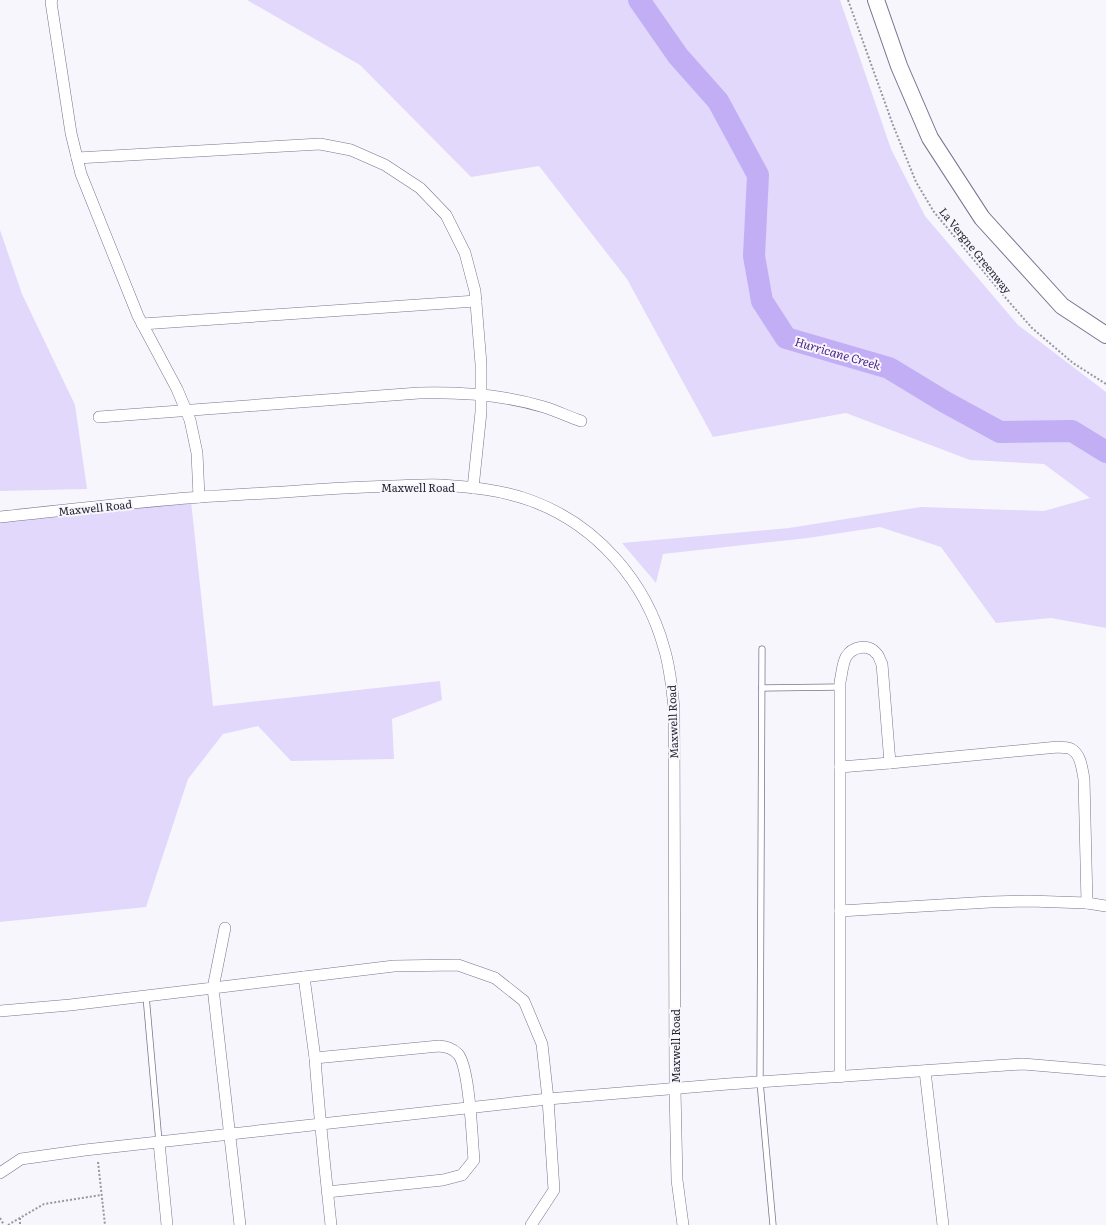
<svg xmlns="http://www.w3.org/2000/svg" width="1106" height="1225" viewBox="0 0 1106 1225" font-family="Literata,serif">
	<rect width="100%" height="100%" fill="#f8f6fd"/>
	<g fill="#e2d8fc">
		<polygon points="247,0 840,0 891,149 925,216 1018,325 1106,392 1106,628 1051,618 996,623 941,547 880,527 808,538 663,554 656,583 622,543 789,528 921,507 1044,511 1090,498 1044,464 970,460 846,413 713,437 627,279 539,166 471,177 360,65"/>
		<polygon points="0,230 22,294 75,405 87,489 0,491"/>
		<polygon points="191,501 213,706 440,681 442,700 392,719 394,759 291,761 258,726 223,734 188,779 146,907 0,922 0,511"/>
	</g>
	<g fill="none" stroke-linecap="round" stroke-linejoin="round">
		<polyline stroke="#c2aef4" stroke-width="22" points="639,0 678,56 718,101 758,175 754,256 762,301 786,338 889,368 945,402 1000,432 1072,431 1106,452"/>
		<defs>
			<g id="service">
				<polyline points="762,649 760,1082 773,1225"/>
				<polyline points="762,688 840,687"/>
				<polyline points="146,996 159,1142"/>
			</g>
			<g id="minor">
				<polyline points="52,0 51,2 71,133 81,174 138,316 177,389 190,420 197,453 199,497"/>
				<polyline points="77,158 320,144 351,150 385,165 420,188 446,215 465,253 475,291 481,364 481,412 473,488"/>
				<polyline points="142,324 476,301"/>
				<path d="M99 417 419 393C460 392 505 395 544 407 557 411 569 417 581 421"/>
				<path d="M0 517C59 511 117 504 176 499 212 496 248 494 284 492 321 489 357 487 393 486 409 486 425 484 441 485 471 487 503 490 532 501 597 525 646 582 664 648 670 667 672 688 674 708L675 1089 677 1180 683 1225"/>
				<polyline points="840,767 890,763"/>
				<polyline points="840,911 990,902 1029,901 1087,903"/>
				<polyline points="304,977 315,1058"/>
				<polyline points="0,1011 70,1005 213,988 225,928"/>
				<polyline points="925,1071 943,1225"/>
				<path d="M840 1077V682C842 674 842 665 846 657 852 647 868 643 876 653 879 655 880 661 882 664L890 763 1058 747C1062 748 1068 747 1071 749 1081 754 1082 769 1084 779L1087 903 1106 906"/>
				<polyline points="159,1142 167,1225"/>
				<polyline points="0,1173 21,1159 85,1150 548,1099 728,1084 1023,1064 1106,1071"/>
				<path d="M327 1192 443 1180 462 1175 474 1160C472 1140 470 1068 458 1054 452 1048 447 1047 439 1046L315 1058C319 1114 325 1169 331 1225"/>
				<polyline points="240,1225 213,988 394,966 458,965 495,978 524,1001 542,1044 548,1099 554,1190 531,1225"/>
			</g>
			<polyline id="secondary" points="876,0 899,66 930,138 982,218 1062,306 1106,335"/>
		</defs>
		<use href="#service" stroke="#7b7391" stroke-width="7"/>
		<use href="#minor" stroke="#7b7391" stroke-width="12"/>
		<use href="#secondary" stroke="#7b7391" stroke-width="18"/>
		<g stroke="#98969f" stroke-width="2" stroke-dasharray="2 2" stroke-linecap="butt">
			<polyline points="848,0 893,125 916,182 934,212 1004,296 1032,328 1073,363 1106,384"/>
			<polyline points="98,1162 105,1225"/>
			<polyline points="0,1218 4,1225"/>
			<polyline points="20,1218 20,1225"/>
			<polyline points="8,1225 44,1204 101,1195"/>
		</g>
		<use href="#service" stroke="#fff" stroke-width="5.5"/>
		<use href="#minor" stroke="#fff" stroke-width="11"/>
		<use href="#secondary" stroke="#fff" stroke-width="16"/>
	</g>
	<g text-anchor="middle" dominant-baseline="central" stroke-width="4" stroke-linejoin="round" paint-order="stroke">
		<g font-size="11" fill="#292632" stroke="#f8f6fd">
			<text transform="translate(976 250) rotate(51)">La Vergne Greenway</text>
			<text x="418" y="487">Maxwell Road</text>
			<text transform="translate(95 507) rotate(-6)">Maxwell Road</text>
			<text transform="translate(672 722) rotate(-92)">Maxwell Road</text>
			<text transform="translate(675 1046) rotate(-90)">Maxwell Road</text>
		</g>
		<g font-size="12" font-style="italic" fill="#4d2487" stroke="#f8f6fd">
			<text transform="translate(838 353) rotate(16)">Hurricane Creek</text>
		</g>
	</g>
</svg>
